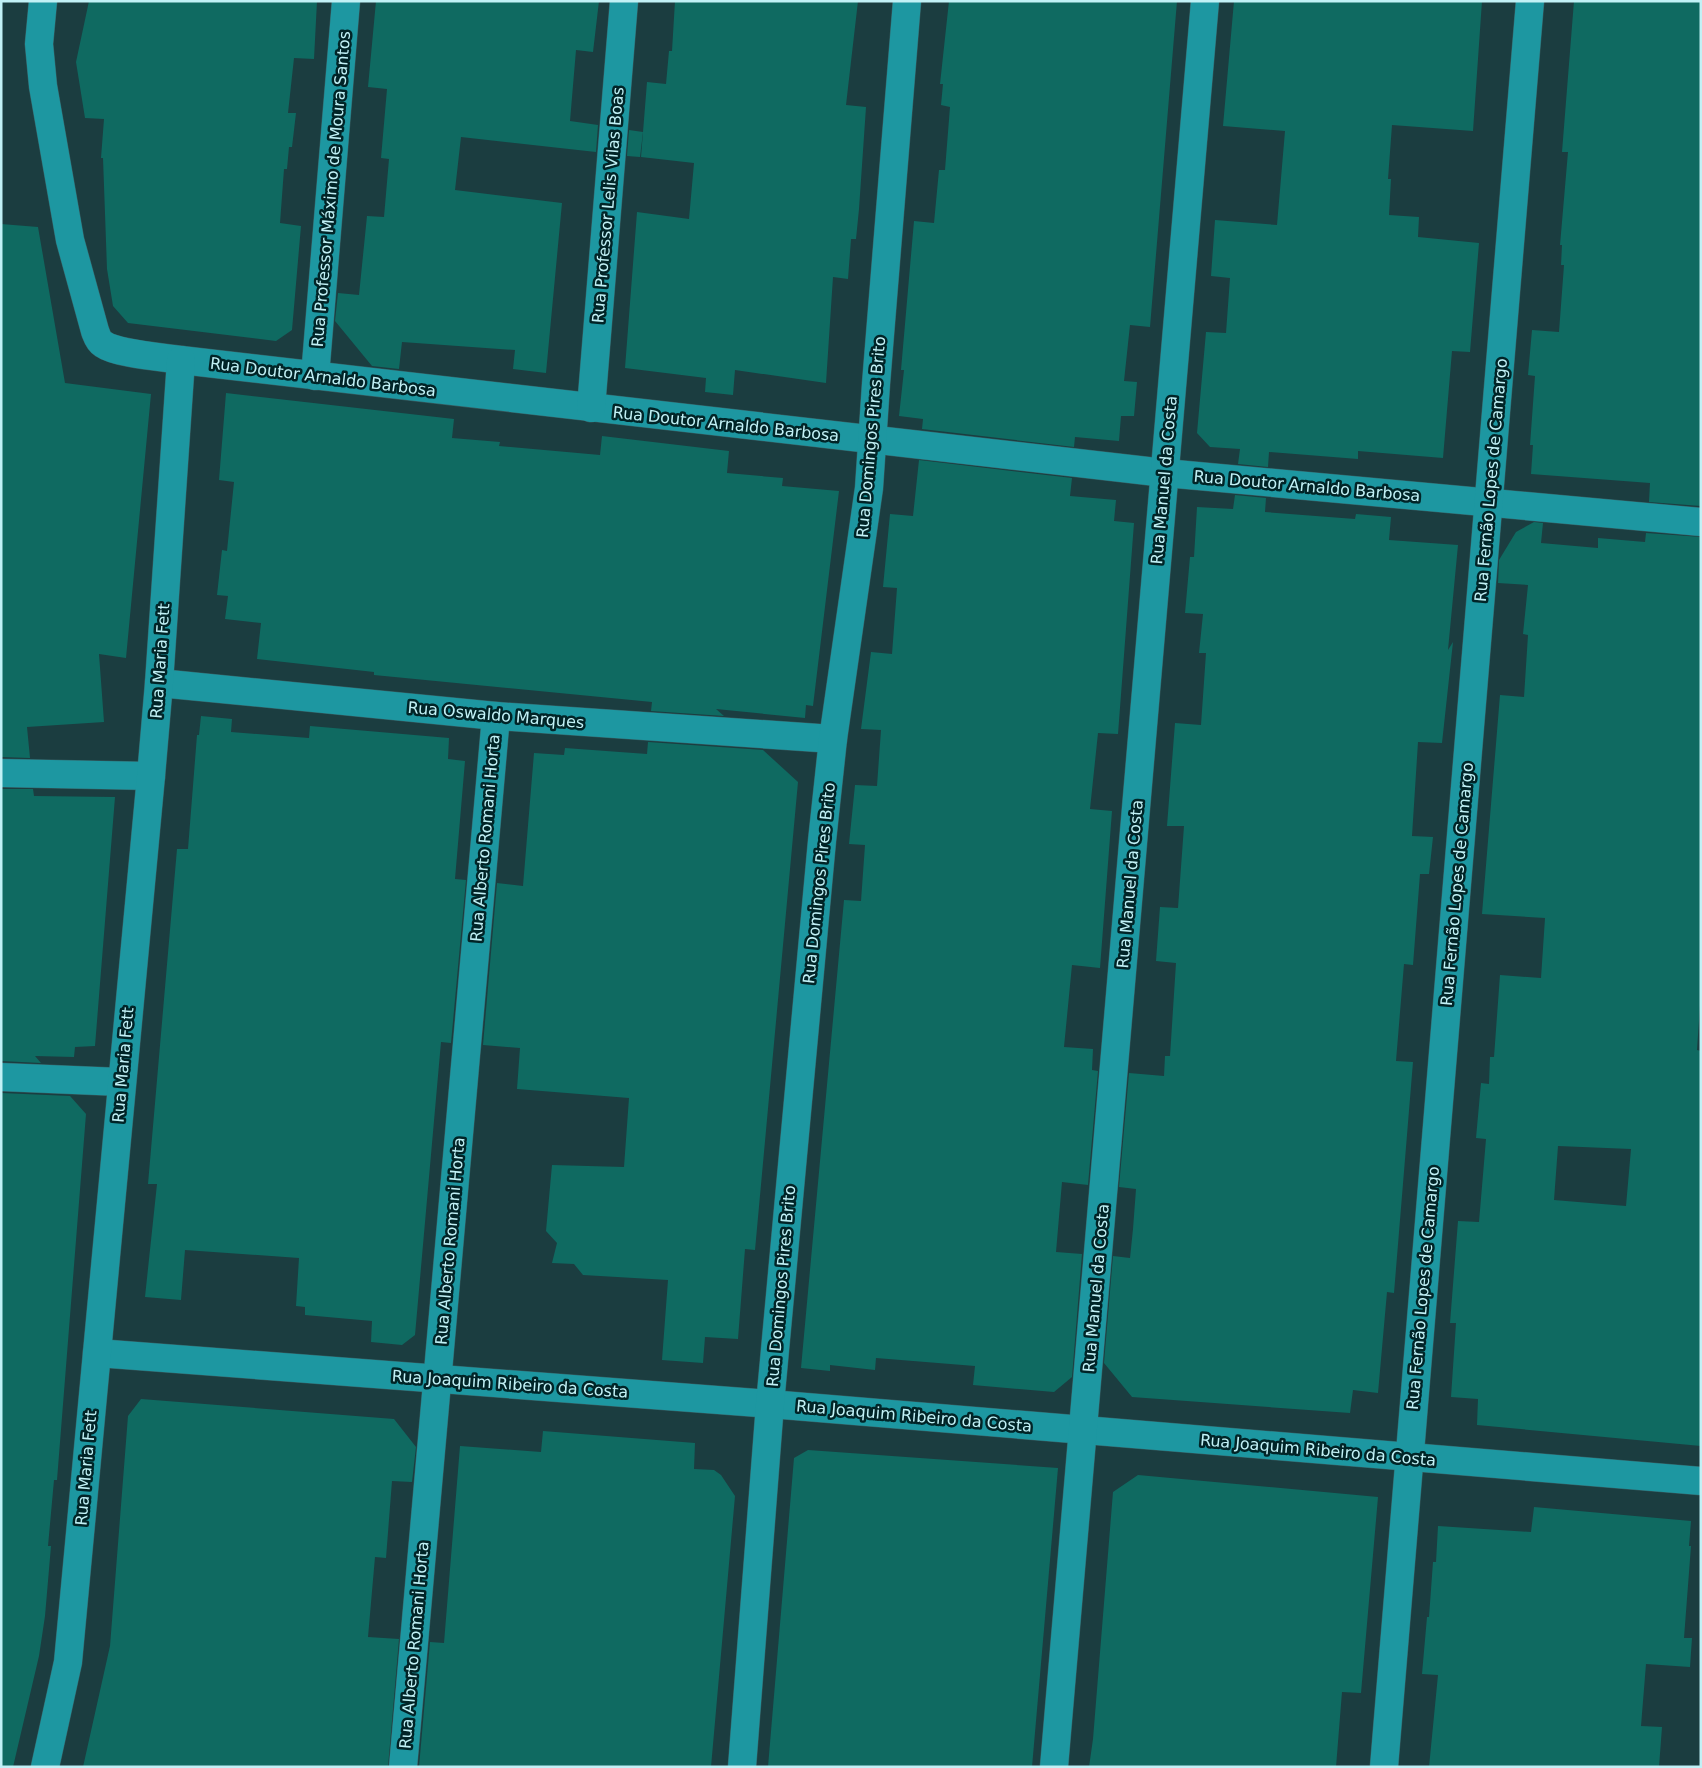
<svg xmlns="http://www.w3.org/2000/svg" width="1702" height="1768" viewBox="0 0 1702 1768" font-family="'DejaVu Sans',sans-serif">
	<rect width="100%" height="100%" fill="#1b3d40"/>
	<g fill="#0f6a61" fill-rule="evenodd">
		<polygon points="89,1 317,1 314,59 294,58 288,113 296,113 292,147 289,147 287,169 284,169 280,223 301,226 292,330 276,341 128,323 113,306 107,269 103,158 101,158 104,119 85,118 76,62"/>
		<polygon points="376,1 599,1 593,52 576,50 570,121 598,125 596,152 461,137 455,190 562,203 546,373 513,369 515,350 402,342 399,369 372,366 335,321 338,293 359,295 367,216 384,217 389,159 381,158 387,89 368,87"/>
		<polygon points="675,1 858,1 846,105 866,107 859,209 856,239 851,239 848,279 833,277 826,383 735,370 733,395 705,392 706,378 625,368 637,212 689,219 694,163 641,157 647,82 666,84 669,51 672,51"/>
		<polygon points="949,1 1177,1 1150,327 1130,325 1124,381 1137,382 1134,416 1121,416 1119,441 1075,437 1074,447 922,429 923,419 899,416 904,370 901,370 914,221 934,223 939,170 945,170 950,107 941,105 943,84 940,84"/>
		<polygon points="1234,1 1482,1 1473,131 1392,125 1388,179 1391,179 1389,215 1419,217 1418,237 1479,243 1470,352 1452,351 1443,458 1358,451 1358,459 1269,452 1268,467 1238,464 1240,449 1210,447 1197,433 1206,332 1226,333 1230,278 1211,276 1215,220 1277,225 1285,131 1223,126"/>
		<polygon points="1574,1 1701,1 1701,506 1649,502 1650,483 1531,474 1533,445 1530,445 1535,376 1528,375 1532,330 1559,332 1564,265 1561,265 1562,245 1560,245 1568,152 1562,152"/>
		<polygon points="629,130 643,132 640,157 627,156"/>
		<polygon points="1,224 38,227 65,383 151,394 126,658 99,654 104,722 27,727 30,758 1,757"/>
		<polygon points="226,393 454,419 452,438 500,442 499,446 600,455 602,436 729,451 727,473 783,478 782,486 839,491 813,706 806,705 805,718 716,709 724,716 651,711 652,702 374,675 374,672 257,659 261,623 225,619 228,596 217,595 222,550 227,551 234,482 219,480"/>
		<polygon points="919,460 1072,478 1070,496 1116,500 1114,521 1134,523 1118,734 1098,733 1090,809 1112,811 1100,968 1072,965 1064,1047 1093,1049 1092,1070 1098,1071 1088,1185 1062,1182 1056,1252 1082,1254 1072,1377 1054,1392 973,1385 975,1366 876,1358 875,1370 830,1365 830,1371 801,1368 844,900 861,901 865,845 849,844 855,785 877,786 881,730 861,729 871,652 892,654 897,588 883,587 890,514 913,516"/>
		<polygon points="1235,495 1266,498 1265,512 1355,519 1356,514 1391,517 1389,540 1458,545 1448,650 1453,642 1442,743 1418,742 1412,836 1433,837 1429,874 1420,874 1413,965 1404,964 1396,1061 1413,1062 1394,1293 1387,1292 1378,1393 1353,1390 1350,1413 1132,1397 1104,1363 1113,1256 1130,1258 1133,1229 1136,1189 1119,1187 1129,1073 1164,1076 1165,1056 1170,1056 1176,963 1156,961 1160,907 1178,908 1184,826 1167,826 1175,723 1201,725 1206,653 1199,653 1203,614 1185,613 1190,557 1194,557 1197,507 1233,509"/>
		<path d="M1534 522 1543 523 1541 543 1598 548V538L1645 542 1646 533 1701 537V991L1697 1050 1701 1051V1446L1477 1425 1478 1399 1451 1397 1456 1323H1450L1458 1221 1479 1222 1486 1139 1476 1138 1481 1083 1489 1084 1490 1057H1494L1500 975 1541 978 1545 918 1482 914 1500 695 1524 697 1528 635 1523 634 1528 585 1498 583 1499 560 1516 532ZM1558 1146 1631 1149 1626 1206 1554 1200Z"/>
		<polygon points="201,716 232,719 231,732 309,738 310,726 449,738 448,759 465,761 455,879 466,880 451,1043 441,1042 415,1335 402,1345 371,1342 372,1321 305,1315 305,1307 296,1306 299,1258 185,1250 181,1300 145,1297 157,1184 148,1184 177,849 188,849 197,735 199,735"/>
		<polygon points="648,742 763,750 798,782 755,1250 745,1249 738,1339 705,1337 703,1363 662,1360 668,1280 583,1275 574,1264 552,1263 557,1243 546,1231 552,1165 624,1167 629,1098 517,1089 520,1048 483,1045 497,883 523,886 534,753 564,755 565,748 647,754"/>
		<polygon points="1,789 33,789 34,796 115,797 95,1046 75,1047 74,1057 35,1056 41,1063 1,1061"/>
		<polygon points="1,1093 70,1096 86,1114 57,1480 54,1480 48,1546 51,1546 45,1616 39,1656 13,1767 1,1766"/>
		<polygon points="141,1399 394,1419 416,1447 412,1482 392,1481 386,1558 375,1557 368,1637 399,1639 388,1767 83,1767 110,1646 128,1416"/>
		<polygon points="543,1431 695,1443 694,1469 714,1470 721,1475 735,1496 711,1767 419,1767 430,1642 444,1643 460,1446 541,1452"/>
		<polygon points="808,1450 1058,1468 1032,1767 768,1767 794,1458"/>
		<polygon points="1138,1475 1378,1497 1361,1693 1342,1692 1336,1767 1089,1767 1093,1739 1113,1492"/>
		<polygon points="1534,1507 1691,1521 1689,1546 1691,1546 1684,1638 1692,1638 1690,1667 1646,1664 1641,1726 1662,1727 1659,1767 1429,1767 1438,1675 1422,1674 1427,1617 1429,1617 1433,1562 1436,1562 1438,1526 1531,1532"/>
	</g>
	<g fill="none" stroke-linecap="round" stroke-linejoin="round">
		<defs>
			<g id="minor">
				<path d="M43 1 39 44 43 86 70 240 95 331C97 336 98 341 103 344 117 354 162 357 181 360L1165 473 1701 522"/>
				<polyline points="315,376 346,1"/>
				<polyline points="591,408 624,1"/>
				<polyline points="159,683 496,716 833,739"/>
				<polyline points="1,773 151,776"/>
				<polyline points="1,1077 121,1082"/>
				<polyline points="97,1353 770,1404 1701,1481"/>
				<polyline points="45,1767 68,1662 151,776 159,683 181,360"/>
				<polyline points="403,1767 496,716"/>
				<polyline points="742,1767 770,1404 822,841 833,739 869,488 876,384 907,1"/>
				<polyline points="1054,1767 1205,1"/>
				<polyline points="1384,1767 1530,1"/>
			</g>
		</defs>
		<use href="#minor" stroke="#375d61" stroke-width="29"/>
		<use href="#minor" stroke="#1d97a1" stroke-width="28"/>
	</g>
	<g text-anchor="middle" dominant-baseline="central" stroke-width="5" stroke-linejoin="round" paint-order="stroke">
		<g font-size="16" fill="#c1f1f6" stroke="#012427">
			<text transform="translate(331 189) rotate(-85)">Rua Professor Máximo de Moura Santos</text>
			<text transform="translate(608 205) rotate(-85)">Rua Professor Lelis Vilas Boas</text>
			<text transform="translate(323 377) rotate(7)">Rua Doutor Arnaldo Barbosa</text>
			<text transform="translate(726 424) rotate(6)">Rua Doutor Arnaldo Barbosa</text>
			<text transform="translate(871 437) rotate(-85)">Rua Domingos Pires Brito</text>
			<text transform="translate(1164 480) rotate(-85)">Rua Manuel da Costa</text>
			<text transform="translate(1491 480) rotate(-85)">Rua Fernão Lopes de Camargo</text>
			<text transform="translate(1307 486) rotate(5)">Rua Doutor Arnaldo Barbosa</text>
			<text transform="translate(160 661) rotate(-86)">Rua Maria Fett</text>
			<text transform="translate(496 715) rotate(5)">Rua Oswaldo Marques</text>
			<text transform="translate(485 838) rotate(-85)">Rua Alberto Romani Horta</text>
			<text transform="translate(819 883) rotate(-84)">Rua Domingos Pires Brito</text>
			<text transform="translate(1130 884) rotate(-85)">Rua Manuel da Costa</text>
			<text transform="translate(1457 884) rotate(-85)">Rua Fernão Lopes de Camargo</text>
			<text transform="translate(123 1065) rotate(-85)">Rua Maria Fett</text>
			<text transform="translate(450 1241) rotate(-85)">Rua Alberto Romani Horta</text>
			<text transform="translate(781 1286) rotate(-85)">Rua Domingos Pires Brito</text>
			<text transform="translate(1096 1288) rotate(-85)">Rua Manuel da Costa</text>
			<text transform="translate(1423 1288) rotate(-85)">Rua Fernão Lopes de Camargo</text>
			<text transform="translate(510 1384) rotate(4)">Rua Joaquim Ribeiro da Costa</text>
			<text transform="translate(914 1416) rotate(5)">Rua Joaquim Ribeiro da Costa</text>
			<text transform="translate(1318 1450) rotate(5)">Rua Joaquim Ribeiro da Costa</text>
			<text transform="translate(86 1468) rotate(-85)">Rua Maria Fett</text>
			<text transform="translate(414 1645) rotate(-85)">Rua Alberto Romani Horta</text>
		</g>
	</g>
	<rect width="1702" height="1768" fill="none" stroke="#c1f1f6" stroke-width="5"/>
</svg>
